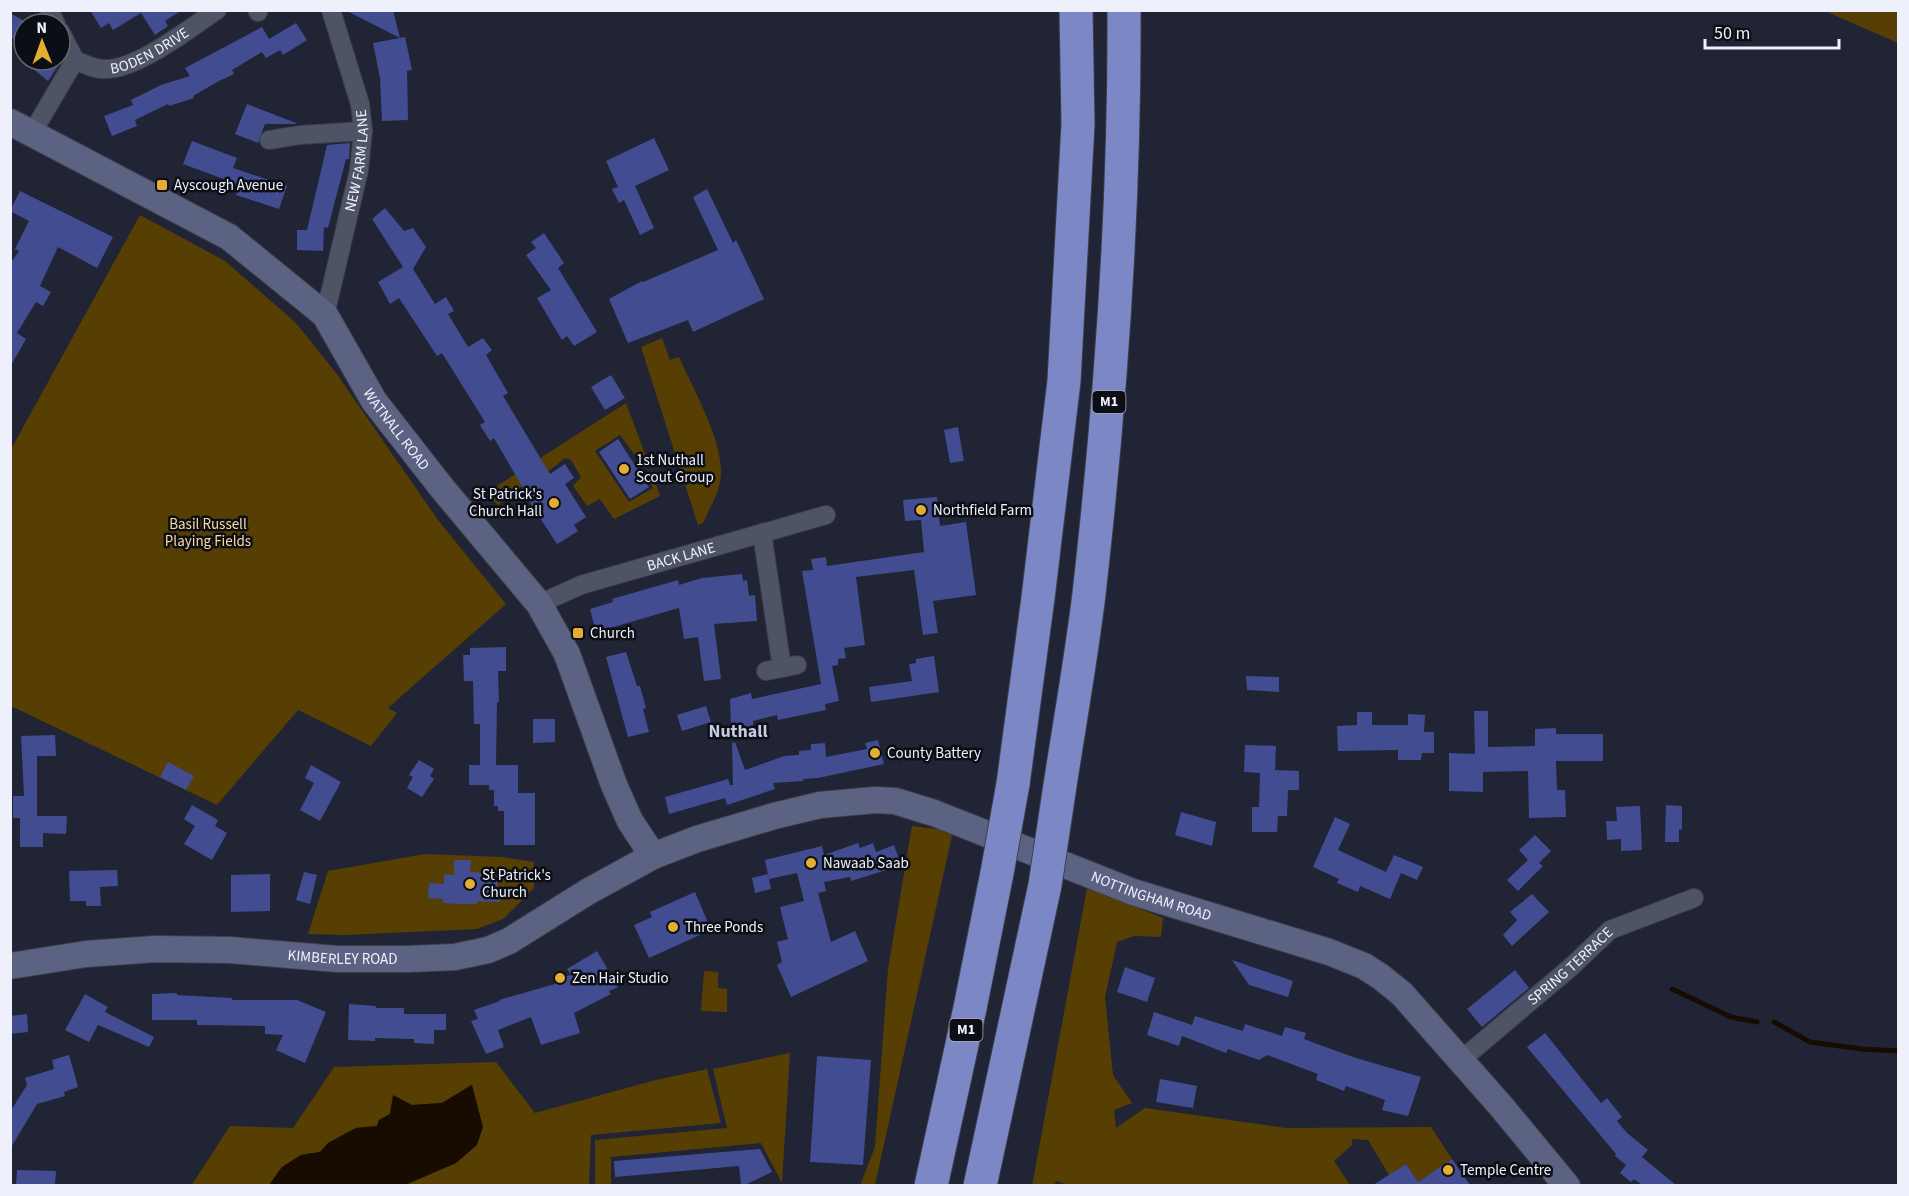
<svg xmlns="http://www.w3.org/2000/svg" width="1909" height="1196" viewBox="0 0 1909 1196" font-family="'Source Sans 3',sans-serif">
	<rect width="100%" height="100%" fill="#202434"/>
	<g fill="#573f04">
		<polygon points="1825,11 1898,11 1898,43"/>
		<polygon points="140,215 225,261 296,323 336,373 438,520 506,604 388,708 397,713 371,746 298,710 217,805 11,706 10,451"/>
		<path d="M662 338 670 360 679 357C693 389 720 435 721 470 722 488 710 507 703 523L698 525 641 347Z"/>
		<polygon points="626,403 647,459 641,463 620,435 595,451 629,502 653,488 646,474 652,471 660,496 614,519 600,499 587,506 573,486 581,477 571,460 565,458 545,474 542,471 498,505 486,493"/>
		<polygon points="912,826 953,831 875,1185 860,1186 875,1147 888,969"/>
		<polygon points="425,854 502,857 534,862 534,888 503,919 477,929 344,935 308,934 328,871"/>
		<polygon points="1087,888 1163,918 1161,937 1134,936 1117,942 1105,997 1113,1075 1132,1103 1114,1110 1116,1128 1145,1108 1286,1128 1431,1127 1452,1159 1418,1182 1406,1164 1389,1175 1368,1140 1352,1139 1352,1145 1334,1161 1350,1185 1071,1186 1056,1181 1054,1185 1032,1186"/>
		<polygon points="704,971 718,972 718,988 727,989 727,1012 701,1011"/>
		<polygon points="790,1053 782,1183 761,1143 611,1157 611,1185 595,1185 595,1140 727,1128 713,1069"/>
		<polygon points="496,1062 535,1113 656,1080 707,1069 721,1123 591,1135 589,1185 405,1185 456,1163 471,1085 442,1103 412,1105 393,1096 390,1114 379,1120 377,1126 356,1128 328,1143 320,1152 301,1155 282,1167 269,1185 191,1186 230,1126 293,1128 334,1067"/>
	</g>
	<polygon fill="#180c00" points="472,1085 483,1127 477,1145 456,1163 405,1185 269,1185 282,1167 301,1155 320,1152 328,1143 356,1128 377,1126 379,1120 390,1114 393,1095 412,1105 442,1103"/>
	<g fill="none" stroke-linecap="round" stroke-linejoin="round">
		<g stroke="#180c00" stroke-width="5">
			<polyline points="1672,989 1731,1017 1757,1022"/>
			<polyline points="1774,1022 1810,1042 1862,1049 1898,1051"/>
		</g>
	</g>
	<g fill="#424c91">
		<polygon points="90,10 182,10 165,21 168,26 155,35 141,13 113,30 109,23 101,28"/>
		<polygon points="345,10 393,10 400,38"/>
		<polygon points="10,13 24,21 24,45 10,37"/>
		<polygon points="296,23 307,40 283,55 280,50 266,58 262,52 232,70 234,74 219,81 193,96 194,98 169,106 168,104 135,120 137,126 112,136 104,116 133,105 131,100 161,85 190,76 185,68 262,27 269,39"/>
		<polygon points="405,37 412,70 407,71 408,120 382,121 380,78 373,43"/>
		<polygon points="22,60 62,60 48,81"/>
		<polygon points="247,104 296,123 296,124 265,124 258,143 235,134"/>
		<polygon points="654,138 669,170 635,186 654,228 640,235 624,200 619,203 612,189 618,187 606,161"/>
		<polygon points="192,141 237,158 233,168 287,186 279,209 236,195 240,185 183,164"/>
		<polygon points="350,143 349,159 346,159 328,228 324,227 323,251 297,250 297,230 307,230 327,145"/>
		<polygon points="707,189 733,243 736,240 764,299 693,332 688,320 628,343 609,299 642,281 643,282 718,250 693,197"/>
		<polygon points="20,191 113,237 97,268 58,247 40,286 51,292 43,306 36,302 17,333 26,339 10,367 10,264 19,251 15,249 29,221 10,211"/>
		<polygon points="385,208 404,231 413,228 426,247 413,269 435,304 446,297 454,311 448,314 468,347 483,338 492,350 486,355 508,393 503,396 550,474 565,464 574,478 565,484 586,517 574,525 578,531 564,540 557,544 521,489 523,488 494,438 490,441 480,425 485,422 442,353 437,356 399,298 390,304 378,282 403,267 372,219"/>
		<polygon points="544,233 564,263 558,268 597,332 574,346 567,336 562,340 537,298 551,290 526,255 536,248 531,242"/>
		<polygon points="611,375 625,398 605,410 591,387"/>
		<polygon points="958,427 964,461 950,463 944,430"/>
		<polygon points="618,439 649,487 630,499 599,452"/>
		<polygon points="937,497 940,526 966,522 976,595 933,601 938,633 923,635 914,570 856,577 865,645 844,648 846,658 838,659 838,665 832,666 839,701 825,704 826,710 778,720 777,715 753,721 753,731 731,731 730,699 751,693 752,699 821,684 802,571 813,570 811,559 826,557 827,566 924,552 921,520 905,521 903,500"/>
		<polygon points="742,574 743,581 747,580 749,596 755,595 757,621 714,624 721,679 704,681 698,637 684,639 679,608 596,632 590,609 613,602 612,599 678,580 679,585 702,578"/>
		<polygon points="506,647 506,671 498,671 499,702 497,702 496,765 518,765 518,793 535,793 535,845 504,845 504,811 498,811 498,806 494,806 494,790 489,790 489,785 469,785 469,765 480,765 480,724 474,724 473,681 464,681 463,655 470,655 470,648"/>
		<polygon points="626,652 637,686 640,686 646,708 643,709 649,732 628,737 606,657"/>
		<polygon points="934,656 939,692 871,702 869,687 912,681 909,664 916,663 916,659"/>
		<polygon points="1246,676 1279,677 1279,692 1247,690"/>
		<polygon points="706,706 711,722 682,731 677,715"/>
		<polygon points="1474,711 1488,711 1488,747 1535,746 1535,729 1556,728 1556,734 1603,734 1603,761 1556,761 1557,790 1565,790 1566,817 1529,818 1528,771 1483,772 1483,792 1449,791 1449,753 1475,754"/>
		<polygon points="1357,712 1372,712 1372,725 1408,725 1408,714 1425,715 1424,732 1434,732 1434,753 1422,753 1421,760 1398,760 1398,750 1338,751 1337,726 1357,725"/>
		<polygon points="533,719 555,719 555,742 533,743"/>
		<polygon points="55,735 56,756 37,756 37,816 67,816 66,834 43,833 43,847 20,847 20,818 13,818 13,796 24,796 21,736"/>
		<polygon points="878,740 884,764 818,778 803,779 803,781 773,783 775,789 727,805 725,798 669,814 665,797 728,779 730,785 733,785 732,743 735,742 745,770 784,756 799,755 799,751 811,750 811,744 825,743 826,757 867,749 865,743"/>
		<polygon points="1245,745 1276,746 1275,770 1299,771 1299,790 1288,790 1287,816 1278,816 1277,832 1252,832 1252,807 1259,807 1260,773 1244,772"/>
		<polygon points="419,760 434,769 430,776 434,779 422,797 407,788 413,777 409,775"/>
		<polygon points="168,762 194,776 186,790 160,777"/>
		<polygon points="311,765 341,782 320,821 300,810 314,783 305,778"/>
		<polygon points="192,805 218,820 215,826 227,833 212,860 184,844 195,826 184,819"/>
		<polygon points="1666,805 1682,806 1682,830 1679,829 1679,842 1665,842"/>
		<polygon points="1640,806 1642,850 1621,851 1621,839 1607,840 1606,821 1617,821 1616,807"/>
		<polygon points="1181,812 1216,822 1212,846 1175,835"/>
		<polygon points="1335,817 1350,824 1338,850 1386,872 1394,855 1423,867 1417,880 1401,873 1390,899 1360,886 1358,892 1337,883 1339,879 1313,867"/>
		<polygon points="1535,835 1551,851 1539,863 1543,866 1518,891 1507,880 1528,860 1519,850"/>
		<polygon points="858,843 860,848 873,843 876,852 894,845 900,862 897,863 896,867 851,881 850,877 824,882 826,891 818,893 831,942 855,931 868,961 791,997 777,965 782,962 777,942 788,939 780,907 804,901 797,873 769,879 765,860 822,846 824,855"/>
		<polygon points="454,860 471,860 470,872 490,873 490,878 498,878 497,887 500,887 500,902 477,901 477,904 460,904 443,903 443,899 428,898 429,883 444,884 444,874 454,875"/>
		<polygon points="117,870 118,886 100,887 101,906 86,906 86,901 70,901 69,871"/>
		<polygon points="304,872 317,875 310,904 296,900"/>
		<polygon points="270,874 270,911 231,912 231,875"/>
		<polygon points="768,874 771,889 755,893 752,878"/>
		<polygon points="695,892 711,930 649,958 634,925 652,917 650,912"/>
		<polygon points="1532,894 1549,912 1512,946 1503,935 1517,920 1510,912"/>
		<polygon points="597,951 618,987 609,991 611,994 574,1013 580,1033 541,1045 531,1017 498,1030 504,1047 486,1054 471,1021 478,1019 474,1010 500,1001 499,1000 555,984 553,979 571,975 567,969"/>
		<polygon points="1232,960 1293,981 1288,997 1249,985"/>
		<polygon points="1125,967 1155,978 1147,1002 1117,992"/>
		<polygon points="1515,970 1529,988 1482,1027 1467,1009"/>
		<polygon points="177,993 177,995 232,998 232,1000 297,1000 326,1012 305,1063 276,1050 283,1035 265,1034 265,1026 197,1025 197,1020 152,1020 152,994"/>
		<polygon points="85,994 108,1007 105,1012 154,1037 149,1047 98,1025 89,1042 65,1030"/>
		<polygon points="349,1004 376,1006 376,1008 404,1008 404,1014 446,1014 446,1030 434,1030 434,1044 414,1043 414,1039 375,1038 375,1041 348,1040"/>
		<polygon points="1154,1012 1192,1025 1195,1016 1243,1031 1245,1024 1282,1036 1285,1027 1306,1033 1304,1039 1320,1045 1356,1058 1421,1077 1408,1116 1382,1110 1385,1100 1346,1086 1344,1091 1316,1080 1318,1074 1267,1055 1259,1060 1228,1049 1226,1053 1182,1036 1179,1046 1147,1035"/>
		<polygon points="27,1014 28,1032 10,1034 10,1016"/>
		<polygon points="1545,1033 1601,1103 1607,1098 1622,1117 1617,1121 1627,1133 1648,1150 1642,1157 1676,1185 1642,1185 1634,1179 1631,1182 1620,1173 1626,1165 1615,1156 1616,1154 1527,1047"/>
		<polygon points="69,1055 78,1087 64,1092 65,1096 37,1104 10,1149 10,1112 27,1085 25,1078 54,1069 52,1060"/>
		<polygon points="817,1056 871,1060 863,1165 810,1162"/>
		<polygon points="1160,1079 1197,1086 1193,1108 1156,1102"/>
		<polygon points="760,1149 772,1172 745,1185 741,1185 739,1166 615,1177 614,1161"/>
		<polygon points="1452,1159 1470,1185 1373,1185 1406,1164 1418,1182"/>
		<polygon points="17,1170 56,1171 55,1185 16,1185"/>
	</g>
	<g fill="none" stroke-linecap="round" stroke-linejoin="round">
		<defs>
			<g id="street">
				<polyline points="49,10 56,24"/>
				<polyline points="257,10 258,12"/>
				<path id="s1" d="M75 60C84 64 96 70 106 69 138 69 190 28 217 10"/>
				<polyline points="31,135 75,60 60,31"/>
				<polyline points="269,140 300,135 363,131"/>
				<path id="s2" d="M325 315 359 170 363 131 360 104 331 10"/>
				<polyline points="762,533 782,668"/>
				<path id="s3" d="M539 604 581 585 826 515"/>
				<polyline points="766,671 797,665"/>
				<path id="s4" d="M1461 1060 1571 967 1610 930 1694 898"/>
			</g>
			<g id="secondary">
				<path id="s5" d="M10 122 229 237 325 315 374 401 442 488 539 604 567 654 614 785 630 821 653 856"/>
				<path id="s6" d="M10 966 86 954 155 949 230 950 337 959H408L455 957 488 950 509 941 589 891 653 856 697 839 774 816 820 805 875 800 895 801 934 813 1133 892 1329 952 1364 966 1381 977 1402 994 1500 1105 1567 1186"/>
			</g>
			<g id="highway">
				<polyline points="1013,784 1038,598 1064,381 1078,124 1076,10"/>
				<path d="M1059 792C1069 726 1081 660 1089 594 1111 400 1125 206 1124 10"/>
				<polyline points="931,1186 970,1008 997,873"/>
				<polyline points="980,1186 1045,885"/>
			</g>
		</defs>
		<use href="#street" stroke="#3c3f4c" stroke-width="20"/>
		<use href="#secondary" stroke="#3c3f4c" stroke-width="28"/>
		<use href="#highway" stroke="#3c3f4c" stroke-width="35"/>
		<use href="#street" stroke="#4e5365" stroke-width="18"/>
		<use href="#secondary" stroke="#5c6382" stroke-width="26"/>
		<use href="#highway" stroke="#7c88c6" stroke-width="33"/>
		<defs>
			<g id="highway-bridge">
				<polyline points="997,873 1013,784"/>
				<polyline points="1045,885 1059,792"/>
			</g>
		</defs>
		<use href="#highway-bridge" stroke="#3c3f4c" stroke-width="35" stroke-linecap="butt"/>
		<use href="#highway-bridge" stroke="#7c88c6" stroke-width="33"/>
	</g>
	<g fill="#e4ae35" stroke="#0c0e15" stroke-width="2">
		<rect x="156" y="179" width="12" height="12" rx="3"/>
		<circle cx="624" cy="469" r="6"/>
		<circle cx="554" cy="503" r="6"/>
		<circle cx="921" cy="510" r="6"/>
		<rect x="572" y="627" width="12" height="12" rx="3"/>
		<circle cx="875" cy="753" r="6"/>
		<circle cx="811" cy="863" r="6"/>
		<circle cx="470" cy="884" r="6"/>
		<circle cx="673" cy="927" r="6"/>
		<circle cx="560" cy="978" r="6"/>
		<circle cx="1448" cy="1170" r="6"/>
	</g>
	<g text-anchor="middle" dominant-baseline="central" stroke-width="5" stroke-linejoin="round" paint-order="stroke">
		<g fill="#0c0e15" stroke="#aaacb7" stroke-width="1.5">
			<rect x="1092.5" y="391" width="33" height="22" rx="4.5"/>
			<rect x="949.5" y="1019" width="33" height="22" rx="4.5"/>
		</g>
		<g font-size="14" font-weight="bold" fill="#eef0fc">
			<text x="1109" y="402">M1</text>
			<text x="966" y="1030">M1</text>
		</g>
		<g font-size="15" fill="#eef0fc" stroke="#0c0e15">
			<text stroke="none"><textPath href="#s1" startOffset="80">BODEN DRIVE</textPath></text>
			<text stroke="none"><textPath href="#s2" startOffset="158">NEW FARM LANE</textPath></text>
			<text stroke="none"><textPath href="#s5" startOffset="506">WATNALL ROAD</textPath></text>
			<text stroke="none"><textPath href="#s3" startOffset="150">BACK LANE</textPath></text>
			<text stroke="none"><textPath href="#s6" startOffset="1194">NOTTINGHAM ROAD</textPath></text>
			<text stroke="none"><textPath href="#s6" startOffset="334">KIMBERLEY ROAD</textPath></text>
			<text stroke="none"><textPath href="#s4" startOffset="144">SPRING TERRACE</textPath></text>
		</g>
		<g font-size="15" fill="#eef0fc" stroke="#0c0e15" text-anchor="start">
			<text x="174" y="185">Ayscough Avenue</text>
			<text x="636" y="460">1st Nuthall<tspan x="636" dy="17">Scout Group</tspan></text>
			<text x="542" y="494" text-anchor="end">St Patrick's<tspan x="542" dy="17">Church Hall</tspan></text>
			<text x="933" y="510">Northfield Farm</text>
			<text x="590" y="633">Church</text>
			<text x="887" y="753">County Battery</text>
			<text x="823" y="863">Nawaab Saab</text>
			<text x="482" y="875">St Patrick's<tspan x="482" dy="17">Church</tspan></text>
			<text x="685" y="927">Three Ponds</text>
			<text x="572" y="978">Zen Hair Studio</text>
			<text x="1460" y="1170">Temple Centre</text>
		</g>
		<g font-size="15" fill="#fada9d" stroke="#0c0e15">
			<text x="208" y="524">Basil Russell<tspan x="208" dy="17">Playing Fields</tspan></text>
		</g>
		<g font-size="18" font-weight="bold" fill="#c5cae0" stroke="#0c0e15">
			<text x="738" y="731">Nuthall</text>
		</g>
	</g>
	<rect width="1909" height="1196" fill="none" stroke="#eef0fc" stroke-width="24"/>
	<g transform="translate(42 42) rotate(359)"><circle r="28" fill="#0c0e15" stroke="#666871" stroke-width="1.5"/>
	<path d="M0-4.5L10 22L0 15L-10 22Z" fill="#e4ae35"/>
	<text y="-9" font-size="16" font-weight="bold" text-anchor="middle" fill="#eef0fc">N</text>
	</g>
	<path d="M1705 39v9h134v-9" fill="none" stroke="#eef0fc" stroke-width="3"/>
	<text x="1714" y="39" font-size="18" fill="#eef0fc" stroke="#0c0e15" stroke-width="4.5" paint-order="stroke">50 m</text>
</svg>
